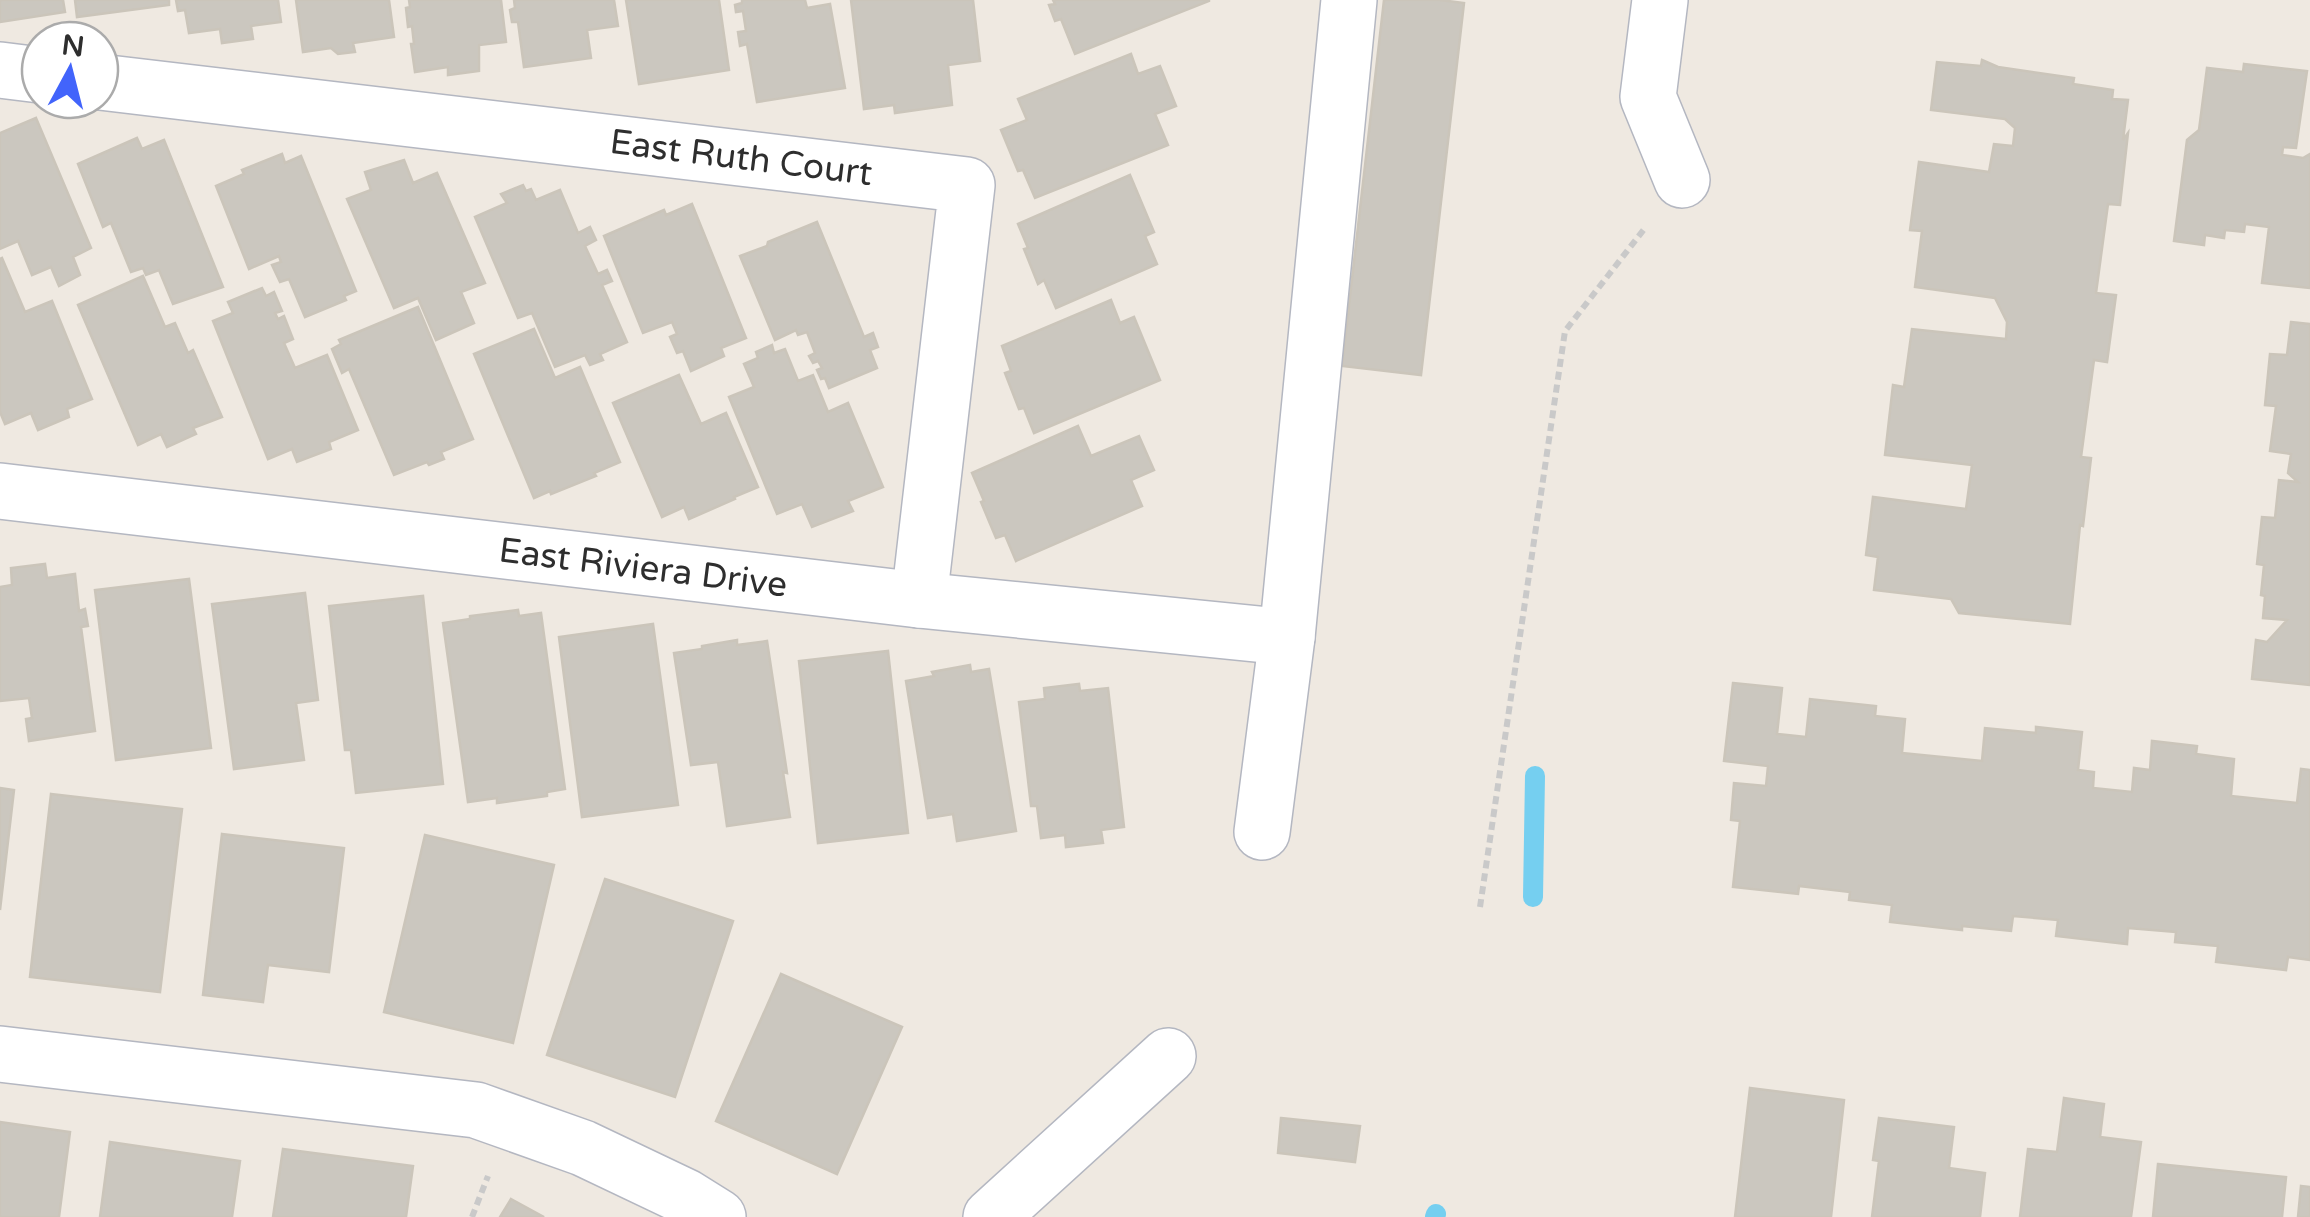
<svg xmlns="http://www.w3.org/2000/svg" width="2310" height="1217" viewBox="0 0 2310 1217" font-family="'Varela Round',sans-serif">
	<rect width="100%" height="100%" fill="#efe9e1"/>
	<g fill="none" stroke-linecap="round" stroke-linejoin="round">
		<g stroke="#75cff0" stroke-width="20">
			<polyline points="1533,897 1535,776"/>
			<polyline points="1435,1217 1436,1214"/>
		</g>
	</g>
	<g fill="#cbc7bf" stroke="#cbc5ba" stroke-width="2.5">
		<polygon points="0,0 63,0 65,12 0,22"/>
		<polygon points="75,0 169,0 169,5 77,17"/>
		<polygon points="176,0 278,0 281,22 251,26 253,39 222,43 220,29 189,33 185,10 178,11"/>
		<polygon points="296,0 389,0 394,37 353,43 355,52 338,54 331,48 303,52"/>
		<polygon points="409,0 501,0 506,42 479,45 479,71 448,75 448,67 415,72 411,44 414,44 412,26 408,27 406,8 410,7"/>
		<polygon points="514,0 614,0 618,26 587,30 591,58 524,67 518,22 512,22 510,10 515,8"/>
		<polygon points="626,0 719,0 729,70 639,84"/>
		<polygon points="742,0 805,0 807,8 830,4 845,88 757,102 747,44 740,46 738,32 746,31 743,11 736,12 735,5 742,3"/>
		<polygon points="851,0 973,0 980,61 948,65 952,105 895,113 894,105 864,109"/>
		<polygon points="1053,0 1209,0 1209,1 1075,54 1061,19 1055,21 1049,5 1055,4"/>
		<polygon points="1384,0 1440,0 1464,3 1421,375 1342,366"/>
		<polygon points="1131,54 1138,74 1160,66 1176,106 1155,114 1168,145 1035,198 1023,170 1018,171 1001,130 1027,120 1018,99"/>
		<polygon points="1982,60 1998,67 2074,78 2073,84 2113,90 2112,99 2128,100 2123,140 2128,133 2120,205 2108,204 2096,293 2116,295 2107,362 2094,360 2081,457 2091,458 2083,526 2080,525 2070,624 1959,613 1951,599 1874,590 1878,557 1866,555 1873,497 1966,509 1972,465 1885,455 1893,385 1904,387 1912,329 2006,339 2007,322 1995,298 1915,287 1922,231 1910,230 1919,162 1989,172 1994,144 2013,146 2015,128 2005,119 1931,110 1937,62 1981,66"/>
		<polygon points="2244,64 2307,71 2296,148 2283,147 2282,155 2303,158 2310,154 2310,288 2262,283 2269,227 2245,224 2244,232 2225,230 2224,238 2205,235 2204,245 2174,241 2187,140 2199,130 2207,68 2243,72"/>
		<polygon points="36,118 91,248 73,257 80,275 59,286 51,267 32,275 18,241 0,249 0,133"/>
		<polygon points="137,138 142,149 164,140 223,287 173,304 159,270 146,275 143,268 131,272 111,223 103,227 78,164"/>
		<polygon points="282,154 285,163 301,156 356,291 344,296 346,300 305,317 289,279 280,282 272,265 281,262 279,256 249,269 216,186 244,174 242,170"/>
		<polygon points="404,160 413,183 437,173 485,283 461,292 474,323 436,340 418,298 394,308 347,199 371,190 365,172"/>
		<polygon points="1130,175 1154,232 1145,236 1157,264 1056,308 1044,280 1038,284 1024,249 1028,248 1018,224"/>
		<polygon points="523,185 526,191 531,189 536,200 560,190 578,233 590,227 596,240 585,246 598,274 607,270 612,281 602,285 627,342 600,354 603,360 590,365 585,355 555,367 532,313 518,318 475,217 507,203 501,194"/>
		<polygon points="692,204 746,338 721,348 724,356 691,371 683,351 677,353 670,337 677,334 672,322 643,333 604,236 664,210 666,215"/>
		<polygon points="817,222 864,337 873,333 878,347 870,350 877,368 829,388 825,378 821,379 817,370 822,368 818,361 813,363 809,356 815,353 807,332 798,335 796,330 775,340 740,256 767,246 768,242"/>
		<polygon points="2,258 25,312 52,301 92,399 67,409 69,417 38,430 31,413 5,424 0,412 0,259"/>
		<polygon points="143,276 165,327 175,323 188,353 193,350 222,417 193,428 196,434 167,447 161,434 138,445 78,305"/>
		<polygon points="262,288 266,296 274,292 282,311 275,313 278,319 284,316 293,339 284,343 295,368 327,355 358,430 329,442 331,449 297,462 292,449 268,459 213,321 233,313 228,302"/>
		<polygon points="1111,300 1120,323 1134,317 1160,380 1034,433 1024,408 1019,409 1005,373 1011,371 1002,346"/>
		<polygon points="418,307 473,439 441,452 444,459 429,465 427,462 394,475 349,369 342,373 332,349 341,344 339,340"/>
		<polygon points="2291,322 2310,324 2310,685 2252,679 2256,640 2267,642 2287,620 2263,618 2265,596 2261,595 2264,565 2257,564 2262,517 2275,518 2279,480 2298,482 2288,473 2291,454 2270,451 2276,406 2265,405 2270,354 2287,355"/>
		<polygon points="534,329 555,378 580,367 620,462 594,473 596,476 551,494 550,491 534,498 474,354"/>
		<polygon points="772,345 774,353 785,349 798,381 813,375 828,412 848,403 883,487 848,501 853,511 812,527 802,504 777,514 729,397 754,387 744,364 758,358 756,352"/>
		<polygon points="679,375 701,424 726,413 758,487 734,497 735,499 689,519 684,507 662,517 613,403"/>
		<polygon points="1078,426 1091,456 1139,436 1154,470 1131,480 1142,506 1016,561 1005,535 996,538 981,502 984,501 972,473"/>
		<polygon points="45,564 47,578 75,574 79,611 85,609 88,626 81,627 95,731 29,741 26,719 32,718 29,698 0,701 0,587 12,585 11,568"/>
		<polygon points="189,579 211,748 116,760 95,590"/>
		<polygon points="305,593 318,700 296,703 304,760 234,769 212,604"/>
		<polygon points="423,596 443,784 356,793 351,750 345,750 329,606"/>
		<polygon points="518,610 519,616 541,613 565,789 547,792 547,796 497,803 497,798 468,802 443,623 470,619 470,616"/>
		<polygon points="653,624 678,805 582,817 559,637"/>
		<polygon points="737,640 737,645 767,641 787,773 783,772 790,817 727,826 718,762 691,765 674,653 702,649 702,646"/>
		<polygon points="888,651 908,833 818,843 799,661"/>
		<polygon points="970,665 971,672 989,669 1016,831 957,841 953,814 928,818 906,681 934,676 932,672"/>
		<polygon points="1733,683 1782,688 1777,734 1806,737 1810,699 1876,706 1875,716 1905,719 1902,753 1982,761 1985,728 2036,733 2036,727 2082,732 2078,770 2094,772 2093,788 2132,792 2134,768 2150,770 2152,741 2197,746 2196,754 2234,759 2231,796 2297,803 2301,769 2310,770 2310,960 2288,957 2286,970 2216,962 2218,946 2175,942 2176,932 2128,928 2127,944 2056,936 2058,920 2013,916 2011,931 1962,926 1962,930 1890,922 1892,905 1849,900 1850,892 1799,886 1798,894 1733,887 1740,821 1731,820 1734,783 1766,786 1768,766 1724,761"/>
		<polygon points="1079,684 1080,691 1108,688 1124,827 1101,830 1103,843 1066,847 1065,835 1041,838 1037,806 1031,806 1019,702 1045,699 1044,688"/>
		<polygon points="0,788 14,790 0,910"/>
		<polygon points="51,794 182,809 160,992 30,977"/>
		<polygon points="222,834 344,848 329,972 268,965 263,1002 203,995"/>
		<polygon points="425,835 554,865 513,1043 384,1012"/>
		<polygon points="605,879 733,921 675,1097 547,1055"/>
		<polygon points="781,974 902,1027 837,1174 716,1121"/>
		<polygon points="1750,1088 1844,1100 1831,1217 1735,1217"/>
		<polygon points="2064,1098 2104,1104 2100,1137 2141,1142 2131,1217 2020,1217 2028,1149 2057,1152"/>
		<polygon points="1281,1118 1360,1126 1355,1162 1278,1153"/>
		<polygon points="1879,1118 1954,1127 1949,1168 1985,1173 1980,1217 1872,1217 1879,1161 1873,1160"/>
		<polygon points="0,1122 70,1132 59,1217 0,1217"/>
		<polygon points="110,1142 240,1161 232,1217 100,1217"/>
		<polygon points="283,1149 413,1166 406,1217 273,1217"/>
		<polygon points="2158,1164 2286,1177 2282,1217 2153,1217"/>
		<polygon points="2301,1186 2310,1187 2310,1217 2298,1217"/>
		<polygon points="511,1199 544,1217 500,1217"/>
	</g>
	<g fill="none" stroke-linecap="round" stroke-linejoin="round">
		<defs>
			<g id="minor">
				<polyline points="1660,0 1648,97 1682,180"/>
				<polyline points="0,70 40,75"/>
				<polyline points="100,82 967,185 919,600"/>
				<polyline points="0,491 919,600 1287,637"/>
				<polyline points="1262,832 1287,637 1349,0"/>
				<polyline points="0,1054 476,1110 583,1148 686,1197 718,1217"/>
				<polyline points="991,1217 1168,1056"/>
			</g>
		</defs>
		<use href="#minor" stroke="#b4b7c1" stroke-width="58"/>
		<g stroke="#c9c9c9" stroke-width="6" stroke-dasharray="8 5" stroke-linecap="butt">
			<polyline points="1480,907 1565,331 1645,228"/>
			<polyline points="472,1217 488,1176"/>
		</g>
		<use href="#minor" stroke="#fff" stroke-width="55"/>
	</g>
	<g text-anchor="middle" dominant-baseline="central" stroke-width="8" stroke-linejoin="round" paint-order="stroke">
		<g font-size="35" fill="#2e2e2e" stroke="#fff">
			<text transform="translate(741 158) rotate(7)">East Ruth Court</text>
			<text transform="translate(643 568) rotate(7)">East Riviera Drive</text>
		</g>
	</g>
	<g transform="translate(70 70) rotate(7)"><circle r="48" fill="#ffffff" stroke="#ababab" stroke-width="2.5"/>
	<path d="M0-8L18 38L0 25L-18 38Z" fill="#4264fb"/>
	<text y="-15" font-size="28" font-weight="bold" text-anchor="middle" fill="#2e2e2e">N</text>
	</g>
</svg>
